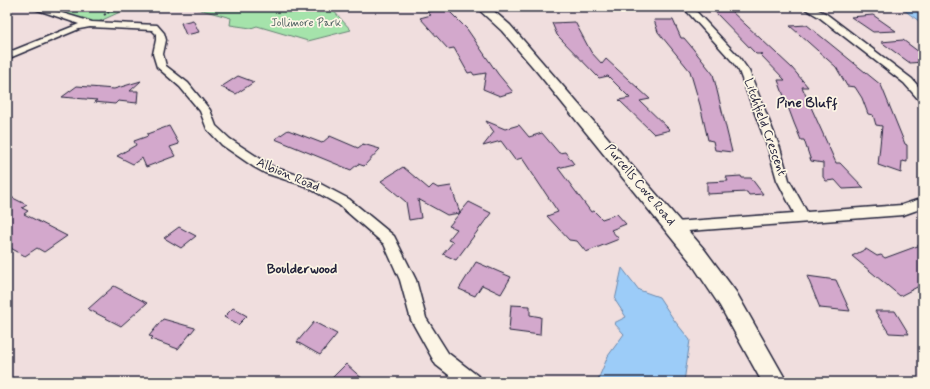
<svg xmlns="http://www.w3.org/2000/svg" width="930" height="389" viewBox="0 0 930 389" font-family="Mynerve,sans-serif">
	<rect width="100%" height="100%" fill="#f0dede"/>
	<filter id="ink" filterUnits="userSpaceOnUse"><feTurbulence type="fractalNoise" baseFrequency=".025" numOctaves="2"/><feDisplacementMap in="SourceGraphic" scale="8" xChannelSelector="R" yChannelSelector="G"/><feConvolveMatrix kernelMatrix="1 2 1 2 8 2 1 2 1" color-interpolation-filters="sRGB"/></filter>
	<g filter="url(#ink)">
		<g fill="#a5e3ab" stroke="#648273">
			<polygon points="32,7 131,7 98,22 88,21"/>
			<polygon points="191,7 330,7 351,30 308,41 257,26 251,28 230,25 231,18"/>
		</g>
		<g fill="#9cccf8" stroke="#6b88ac">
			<polygon points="900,7 923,7 923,24"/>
			<polygon points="622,268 639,290 659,297 674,320 690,340 684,382 597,382 608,356 624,334 614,323 626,317 615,300"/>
		</g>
		<g fill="#d3a8cc" stroke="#22223b">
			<polygon points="446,8 467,29 498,74 513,92 500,96 483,89 486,73 474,75 472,72 468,73 454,48 448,49 420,18 431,15 427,12"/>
			<polygon points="714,11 731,11 792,68 808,87 802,87 836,163 840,163 864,188 843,189 835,180 826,181 823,177 823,163 811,161 804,140 801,140 794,123 778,80 785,80 760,54 763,54 756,54"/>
			<polygon points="873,15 896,31 873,32 851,17"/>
			<polygon points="193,20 199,32 186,35 181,23"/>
			<polygon points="654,20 673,20 681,38 684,38 690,45 713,74 732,152 715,150 713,141 708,140 700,105 690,71 658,32"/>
			<polygon points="575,22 591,52 602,64 606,59 650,99 640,101 670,130 654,134 619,100 630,98 608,76 599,78 557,35 552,23"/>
			<polygon points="807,25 881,85 905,144 907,145 907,162 902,161 901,173 878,165 882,126 876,125 873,115 868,114 862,98 855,87 847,86 836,67 790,26"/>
			<polygon points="903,40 923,55 923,62 910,63 881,42"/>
			<polygon points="238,76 254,82 236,94 221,87"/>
			<polygon points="141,81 130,91 138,91 137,103 118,101 115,104 94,102 97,100 62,97 77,86 114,89"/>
			<polygon points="486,121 505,129 519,125 529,137 542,133 559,153 565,152 574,164 558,168 591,212 594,211 602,219 617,214 626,224 611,230 619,239 586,252 577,241 569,240 547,216 558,212 522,158 515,160 501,141 483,146 494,132"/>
			<polygon points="169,126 179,144 170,147 175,156 146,167 142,158 133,164 117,156 136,145 134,141 148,136 147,134"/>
			<polygon points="288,130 322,143 330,136 358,148 363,144 380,149 364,166 358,164 351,170 275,139"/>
			<polygon points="403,167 429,189 433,185 438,188 451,186 460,213 447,215 418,199 421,218 409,220 406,202 381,181"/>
			<polygon points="741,176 742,178 751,178 763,194 749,195 747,192 707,194 707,182 728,181 726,177"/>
			<polygon points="7,195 27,205 22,208 28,211 24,214 67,236 44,252 37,248 25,256 7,246"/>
			<polygon points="469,202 491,213 456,260 443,254 453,242 448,240 457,229 449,226"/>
			<polygon points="179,227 196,236 181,248 164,238"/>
			<polygon points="923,244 923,284 900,296 852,256 866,249 877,256 881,255 885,258"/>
			<polygon points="476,262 511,277 501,294 482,285 475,296 459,289"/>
			<polygon points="807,276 836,280 850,311 820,308"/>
			<polygon points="114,286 147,303 121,326 88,309"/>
			<polygon points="511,305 530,306 530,315 541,317 540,335 509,331"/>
			<polygon points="233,308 247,316 238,325 224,317"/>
			<polygon points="875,311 895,311 909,334 889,333"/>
			<polygon points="163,319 195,328 178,349 151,339 153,337 149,336"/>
			<polygon points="314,322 337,334 320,355 297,342"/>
			<polygon points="346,364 366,382 328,382"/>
		</g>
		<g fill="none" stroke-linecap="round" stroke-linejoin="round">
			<defs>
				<g id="minor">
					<polygon points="29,7 42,7 92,22 157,25 164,33 166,40 163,54 166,66 188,83 210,110 216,126 230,139 273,167 313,180 349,199 394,236 416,280 426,318 448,353 478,376 481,382 458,382 436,365 411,320 400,280 384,244 339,205 305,186 265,173 254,167 222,145 207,129 200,111 180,87 157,67 153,54 156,40 156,34 152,30 90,27 79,29 7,59 7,53 79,24"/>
					<polygon points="683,7 692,7 739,57 749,71 780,148 789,180 807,212 902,205 923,198 923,208 903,215 675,232 670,231 668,227 670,223 675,222 794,213 777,180 768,148 739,71 732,61"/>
					<polygon points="802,7 812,7 825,13 912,79 923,92 923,101 919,100 904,83 819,17"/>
				</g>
				<polygon id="secondary" points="476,7 489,7 510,25 704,249 736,292 787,382 762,382 720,306 690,261 538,73 502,31"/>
			</defs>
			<use href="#minor" stroke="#22223b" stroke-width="3"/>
			<use href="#secondary" stroke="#22223b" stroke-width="3"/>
			<polyline stroke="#22223b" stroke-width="2" stroke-dasharray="2 2" stroke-linecap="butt" points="104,15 117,7"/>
			<use href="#minor" fill="#fcf5e5" fill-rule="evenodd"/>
			<use href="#secondary" fill="#fcf5e5" fill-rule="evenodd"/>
		</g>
	</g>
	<g text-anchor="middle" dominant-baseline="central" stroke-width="3.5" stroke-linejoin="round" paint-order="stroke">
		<g font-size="11" fill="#495c5d" stroke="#fcf5e5">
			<text x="306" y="23">Jollimore Park</text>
		</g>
		<g font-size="13" fill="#22223b" stroke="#fcf5e5">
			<text transform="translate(765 127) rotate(70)">Litchfield Crescent</text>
			<text transform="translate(288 175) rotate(23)">Albion Road</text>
			<text transform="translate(640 185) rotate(50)">Purcells Cove Road</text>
		</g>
		<g font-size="14" font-weight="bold" fill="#22223b" stroke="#fcf5e5">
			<text x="807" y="103">Pine Bluff</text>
			<text x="302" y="269">Boulderwood</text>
		</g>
	</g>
	<rect width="930" height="389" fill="none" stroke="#fcf5e5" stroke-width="24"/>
	<rect x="12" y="12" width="906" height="365" fill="none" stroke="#22223b" stroke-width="1.5" filter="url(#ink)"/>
</svg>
